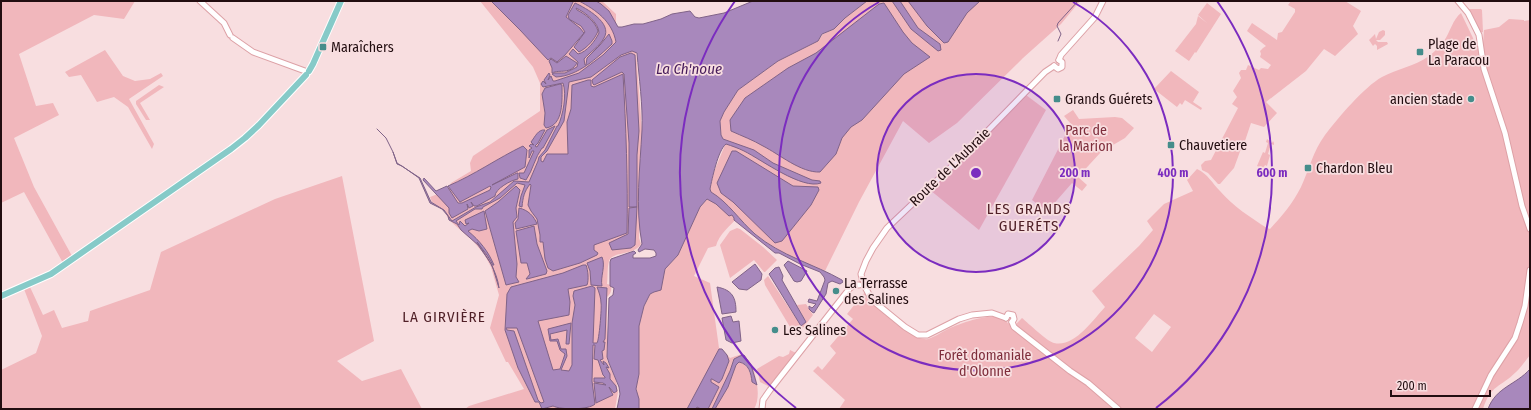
<svg xmlns="http://www.w3.org/2000/svg" width="1531" height="410" viewBox="0 0 1531 410" font-family="'Fira Sans Condensed',sans-serif">
	<rect width="100%" height="100%" fill="#f8dee0"/>
	<g fill="#f1b7bc" fill-rule="evenodd">
		<polygon points="1,1 135,1 124,19 94,15 19,54 36,106 53,103 59,115 14,138 34,187 72,256 63,263 24,192 1,203"/>
		<path d="M480 1H602L616 14V44L631 49 636 51 642 131 639 174 640 210 639 238 641 244C634 256 612 251 609 261 607 268 608 277 607 284L611 285C612 290 611 294 607 297V360L616 380 618 392 615 409H465L469 406 524 389 508 362H506L490 328 499 295 491 267 484 254 473 241 449 220 444 211 432 202 430 197 448 190 451 183 471 171 470 163 473 156 540 111V83L533 67Z"/>
		<path d="M867 1H1080L1061 24 1023 58 957 123 929 143 903 121 859 202 825 271C796 261 769 248 747 226 744 222 741 221 738 217 730 226 719 234 716 246L708 248 694 276 710 283 719 348 722 349 730 358 742 354C746 357 750 361 752 366 757 378 761 398 754 409H715L728 387 736 365 739 362C748 364 751 373 752 382L757 384 751 365 734 359 731 371 712 409H639L636 386 639 374V326L644 306 650 294 654 292 662 281 665 269 678 255 700 207 708 198 713 174 725 145 721 135 720 121 724 112 738 90 778 61 818 41 823 34 834 29 845 18Z"/>
		<polygon points="1291,1 1345,1 1361,11 1353,26 1358,34 1335,56 1324,49 1306,71 1266,102 1277,113 1264,127 1251,123 1244,144 1242,146 1234,168 1220,184 1218,184 1208,173 1202,170 1201,165 1205,161 1211,160 1238,108 1232,104 1237,97 1233,91 1241,78 1239,73 1241,70 1246,70 1248,65 1259,70 1261,68 1268,69 1271,65 1260,57 1261,54 1260,51 1263,48 1266,46 1247,31 1252,23 1277,40 1278,33 1282,32 1295,12 1295,9 1288,5"/>
		<polygon points="1207,3 1221,14 1196,53 1195,52 1189,61 1175,51 1196,24 1198,16 1207,23 1198,15"/>
		<polygon points="1469,9 1481,9 1482,10 1483,32 1480,33"/>
		<path d="M1461 13 1473 38 1475 44H1483L1484 30 1499 27 1509 19 1524 20V21L1530 20V355C1526 360 1521 367 1516 372 1501 387 1490 385 1483 409H839L845 400 813 371 818 366 822 370 836 353 830 346 853 319 847 314 863 294 865 293C874 306 912 342 928 339 935 337 943 331 950 328 961 323 989 313 1001 318 1005 320 1009 324 1013 327L1022 318C1028 323 1048 342 1054 343 1074 348 1093 320 1105 307L1092 291 1139 246 1153 230 1147 221 1164 204 1193 191 1187 180 1197 169C1208 174 1212 183 1220 191 1233 206 1251 218 1267 228L1270 229C1282 216 1293 203 1301 187 1309 170 1313 151 1325 135 1338 118 1364 87 1382 77 1397 69 1415 66 1429 56 1434 52 1441 46 1444 41 1450 32 1453 19 1461 13ZM1154 314 1171 327 1152 352 1135 338Z"/>
		<polygon points="1383,30 1385,31 1385,35 1380,40 1376,40 1378,42 1387,42 1388,44 1377,50 1377,46 1375,44 1373,46 1369,40 1375,34 1376,39 1379,32"/>
		<polygon points="105,50 123,76 135,81 150,79 161,73 163,76 129,99 154,144 152,149 128,107 114,97 97,102 81,75 69,77 65,72"/>
		<polygon points="1171,71 1199,92 1193,102 1202,108 1201,110 1185,100 1182,105 1180,103 1177,107 1154,89"/>
		<polygon points="159,85 164,87 140,103 150,120 146,120 136,104 136,101"/>
		<polygon points="1026,95 1046,110 979,230 930,190"/>
		<polygon points="1073,110 1079,119 1115,117 1122,118 1134,128 1125,138 1101,152 1078,177 1087,185 1082,191 1072,183 1051,207 1044,209 1032,200 1071,124 1064,116"/>
		<polygon points="1267,139 1272,143 1273,141 1274,143 1274,145 1271,144 1268,154 1270,155 1267,166 1265,165 1260,175 1256,173 1259,167 1257,166 1263,152 1265,153 1268,143 1266,142"/>
		<polygon points="342,176 374,341 337,361 362,381 401,369 422,409 1,409 1,370 36,353 42,336 24,289 30,287 43,315 54,310 62,328 88,321 90,311 150,290 161,252 275,199"/>
		<polygon points="737,228 740,229 763,247 777,260 765,272 764,272 754,260 730,278 720,245 730,231"/>
		<polygon points="768,276 801,326 806,322 797,305 806,304 813,315 796,337 765,285 764,280"/>
		<polygon points="790,350 796,353 771,384 768,386 760,382 757,369 779,356 783,357 789,354"/>
	</g>
	<g fill="#a888bc" stroke="#806388" fill-rule="evenodd">
		<polygon points="491,1 572,1 573,2 566,17 580,28 584,33 565,55 557,62 551,58 548,60 520,30"/>
		<path d="M579 1H596L601 4 609 11 618 27H622L634 24H643L661 19 672 14 690 11 695 17 699 18 724 13 753 1H867L845 18 834 29 822 34 818 41 778 61 738 90 724 112 720 121 721 135 723 139 754 150 773 163 812 180 820 181 821 183C802 190 762 160 744 151 738 148 732 146 726 144 718 150 712 179 710 189L711 192C728 202 740 221 755 234 781 256 814 264 842 280L843 282 840 284 832 281 828 283 826 294 814 313 812 312 809 309V306L812 308 816 304 808 302 809 299 817 301 825 280 824 277 820 272 800 264 779 253H775L734 220V218L732 215 729 216 716 204 707 199 700 207 678 255 665 269 661 290 654 292 650 294 644 306 639 326V374L636 389 639 399V409H617L620 394 619 387 609 363 607 357 609 298 613 295 614 288 610 286V262L611 259 634 251 636 253 633 255V258H650L656 256V253L654 250 645 249 639 252 638 250 642 244C635 207 640 168 642 130 643 105 639 78 637 53L632 51 621 55 591 77 569 82 564 121 547 151 541 157V161L543 162 547 154H568L567 122 571 109 572 85 588 80H591V86L594 87 623 74C626 127 628 180 627 233L594 245V250L598 253 597 255 580 263 553 271 548 268 545 259 543 242H540V235L537 219 531 211 528 205 531 185 530 184C524 192 523 197 522 207L519 206 521 196 525 185 517 183 500 198 483 207 482 209H475L456 221 459 225 460 221 465 226 469 223 466 224 465 220 484 211 487 229 479 231 472 229 468 231C480 241 488 251 494 265H493L487 255 477 242C487 257 497 271 499 288L492 265 478 245 461 230 457 224 449 220 448 216 442 209 430 203 419 178 402 166 397 164 393 152 397 163 420 178 431 202 444 210 452 221 476 207 490 202 514 181 529 182 538 161 539 157 545 150 557 126H558C563 115 567 95 563 83L543 87 541 84 543 81 546 84 544 80 549 73 550 75 548 80 551 76 553 81H555L579 73 603 55 616 42C612 21 596 10 579 1Z"/>
		<polygon points="892,1 900,1 918,28 940,44 941,50 938,51 911,29"/>
		<polygon points="908,1 980,1 967,13 948,42 944,43 927,26"/>
		<path d="M575 3C586 8 613 23 604 38 600 46 590 52 584 59L585 65H586L587 58 600 45 609 34 612 41V44C597 58 578 76 556 77L552 74 554 73H565L577 67 578 62 569 54 573 49 578 54C587 52 595 41 599 33 599 23 585 12 576 8L577 10C585 14 595 21 598 31 595 39 587 48 579 52L574 47 585 32 581 26 569 19 568 15Z"/>
		<path d="M884 3 903 32 912 43 930 57 904 74 862 120 851 127 842 138 836 154 820 172C801 173 779 154 763 146 753 140 742 136 731 131L730 120 745 98 788 68 816 53 879 4Z"/>
		<polygon points="631,53 635,55 639,131 637,155 637,207 629,207 629,143 624,74 622,72 594,85 593,84 592,80 620,57"/>
		<path d="M566 56 577 63C570 75 560 69 552 73V68L549 61 551 59 557 63Z"/>
		<path d="M560 84 562 85C562 100 564 125 546 128L544 125 545 113 542 94 545 88Z"/>
		<path d="M555 126 543 148H542C535 157 533 170 526 180L520 178 519 173H524L534 151H532L529 158V150L532 148 529 146 531 144 534 145 531 142C535 137 538 129 545 130L538 143 535 146 537 147 547 130Z"/>
		<path d="M523 146 527 150 525 167 492 185 517 173H518V179C511 180 495 189 495 196L477 206H474L471 202 473 206 469 208 467 204 468 209 452 218 449 213V208L423 180 424 178 436 191 447 186 458 203H462L490 190 491 187 490 186 460 202 448 186C474 175 498 158 523 146Z"/>
		<polygon points="732,151 736,151 793,186 818,187 819,190 811,205 782,241 775,243 733,202 721,193 717,183"/>
		<polygon points="516,186 520,190 516,208 517,217 513,222 517,264 516,277 519,282 506,285 485,211 498,202"/>
		<polygon points="637,207 635,245 631,248 612,250 609,243 628,234 629,208"/>
		<path d="M519 208C528 210 534 216 537 224L516 229 515 223 518 219Z"/>
		<polygon points="534,226 537,244 547,271 546,274 527,279 526,279 530,274 527,263 521,263 516,231"/>
		<path d="M602 257C606 266 600 277 602 286L591 285 590 271 587 263Z"/>
		<polygon points="788,261 807,271 801,281 797,282 794,281 784,265"/>
		<polygon points="755,264 762,274 761,280 747,290 739,289 732,282"/>
		<path d="M583 265H586C588 270 589 280 587 285L568 289 570 302 569 315 538 321 553 370 560 369 565 354 560 350 557 341H550L548 329 571 323 569 344H566L567 330 550 334 551 340 558 339 561 349H566L567 356 561 370 569 371 572 365V323L575 305 573 296 574 291 592 286 595 288 593 343H597C599 341 602 307 601 303 601 298 599 292 597 287L607 288 605 339 603 342H605L604 350 602 351 603 359 600 360 604 365 603 361 606 363 609 368 606 367 610 374V379L616 386 617 391 614 393 609 387 613 395 596 403 594 383 606 385 603 383 594 382V378H605V377L603 375 598 360 594 359 595 345H593L592 381 595 404C589 410 561 410 553 406L542 409 539 402H535L518 368 505 330 507 294 511 287 563 273ZM506 328H517L544 402 541 403 538 400 514 331 507 330Z"/>
		<polygon points="779,267 783,276 782,280 806,322 801,326 769,274 775,268"/>
		<path d="M717 287C732 290 736 297 736 312L722 314Z"/>
		<polygon points="731,316 733,322 739,321 741,341 732,343 726,340 722,318"/>
		<polygon points="719,349 722,349 727,355 729,361 722,379 719,383 712,379 711,379 711,382 719,387 708,409 701,409 697,407 696,409 687,409"/>
		<path d="M744 355 751 365 757 385 752 382C751 373 749 364 739 362L736 365 728 387 715 409H712L730 371 734 359 740 356Z"/>
		<path d="M1530 369V409H1488C1496 387 1516 385 1530 369Z"/>
	</g>
	<g fill="none" stroke-linecap="round" stroke-linejoin="round">
		<g stroke="#806388" stroke-width="1">
			<polyline points="1058,41 1061,34 1057,26 1058,23 1078,1"/>
			<polyline points="377,129 386,138 393,152"/>
		</g>
		<defs>
			<g id="minor">
				<polyline points="200,1 224,23 230,35"/>
				<polyline points="1458,1 1468,13 1479,35 1484,69 1505,133 1522,206 1530,229"/>
				<polyline points="233,38 253,52 305,71"/>
				<polyline points="1059,60 1061,55 1095,17 1103,1"/>
				<polyline points="1054,66 1058,69 1062,67 1062,62 1059,60"/>
				<polyline points="862,279 861,274 866,261 873,248 887,228 970,149 1045,72 1054,66"/>
				<polyline points="865,287 872,300 905,327 918,335 927,335 959,319 972,315 992,313 1006,318"/>
				<polyline points="1006,318 1008,314 1013,315 1014,319 1012,322"/>
				<polyline points="1012,322 1014,327 1070,371 1088,383 1118,409"/>
				<polyline points="762,409 763,400 770,390 850,288 855,285 859,285"/>
				<polyline points="1475,409 1491,375 1515,338 1520,323 1525,306 1530,270"/>
			</g>
			<g id="major">
				<polyline points="309,71 313,64 341,1"/>
				<polyline points="1,296 51,274 231,149 245,138 259,125 306,75"/>
			</g>
		</defs>
		<use href="#minor" stroke="#dda1a6" stroke-width="7"/>
		<use href="#major" stroke="#fff" stroke-width="8"/>
		<use href="#minor" stroke="#fff" stroke-width="5"/>
		<use href="#major" stroke="#86cac8" stroke-width="6"/>
	</g>
	<circle cx="976" cy="173" r="99" fill="#7b2cbf" fill-opacity=".12"/>
	<g fill="none" stroke="#7b2cbf" stroke-width="2">
		<circle cx="976" cy="173" r="99"/>
		<path d="M1073 2A197 197 0 1 1 879 2"/>
		<path d="M796 408A296 296 0 0 1 735 1M1217 1A296 296 0 0 1 1156 408"/>
	</g>
	<g fill="#458d8b" stroke="#f8dee0" stroke-width="1.5">
		<rect x="319" y="43" width="8" height="8" rx="2"/>
		<rect x="1416" y="48" width="8" height="8" rx="2"/>
		<rect x="1053" y="95" width="8" height="8" rx="2"/>
		<circle cx="1471" cy="99" r="4"/>
		<rect x="1167" y="141" width="8" height="8" rx="2"/>
		<rect x="1304" y="164" width="8" height="8" rx="2"/>
		<circle cx="836" cy="291" r="4"/>
		<circle cx="775" cy="330" r="4"/>
	</g>
	<g text-anchor="middle" dominant-baseline="central" stroke-width="3.5" stroke-linejoin="round" paint-order="stroke">
		<g font-size="14" fill="#220d10" stroke="#f8dee0" text-anchor="start">
			<text x="1428" y="44">Plage de<tspan x="1428" dy="16">La Paracou</tspan></text>
			<text x="331" y="47">Maraîchers</text>
			<text x="1065" y="99">Grands Guérets</text>
			<text x="1463" y="99" text-anchor="end">ancien stade</text>
			<text x="1179" y="145">Chauvetiere</text>
			<text x="1316" y="168">Chardon Bleu</text>
			<text x="844" y="283">La Terrasse<tspan x="844" dy="16">des Salines</tspan></text>
			<text x="783" y="330">Les Salines</text>
		</g>
		<g font-size="14" fill="#7e2d3b" stroke="#f8dee0">
			<text x="1086" y="130">Parc de<tspan x="1086" dy="16">la Marion</tspan></text>
			<text x="985" y="355">Forêt domaniale<tspan x="985" dy="16">d'Olonne</tspan></text>
		</g>
		<g font-size="14" fill="#220d10" stroke="#f8dee0">
			<text transform="translate(950 167) rotate(-44)">Route de L'Aubraie</text>
		</g>
		<g font-size="15" font-style="italic" fill="#461b5a" stroke="#f8dee0">
			<text x="689" y="69">La Ch'noue</text>
		</g>
		<g font-size="15" letter-spacing="1" fill="#512128" stroke="#f8dee0">
			<text x="1029" y="209">LES GRANDS<tspan x="1029" dy="17">GUERÉTS</tspan></text>
			<text x="444" y="317">LA GIRVIÈRE</text>
		</g>
	</g>
	<circle cx="976" cy="173" r="6" fill="#7b2cbf" stroke="#f8dee0" stroke-width="2"/>
	<g font-size="12" text-anchor="middle" font-weight="bold" fill="#7b2cbf" stroke="#f8dee0" stroke-width="3.5" stroke-linejoin="round" paint-order="stroke">
		<text x="1075" y="177">200 m</text>
		<text x="1173" y="177">400 m</text>
		<text x="1272" y="177">600 m</text>
	</g>
	<rect width="1531" height="410" fill="none" stroke="#220d10" stroke-width="4"/>
	<path d="M1391 390v6h99v-6" fill="none" stroke="#220d10" stroke-width="2"/>
	<text x="1397" y="390" font-size="12" fill="#220d10" stroke="#f8dee0" stroke-width="3" paint-order="stroke">200 m</text>
</svg>
